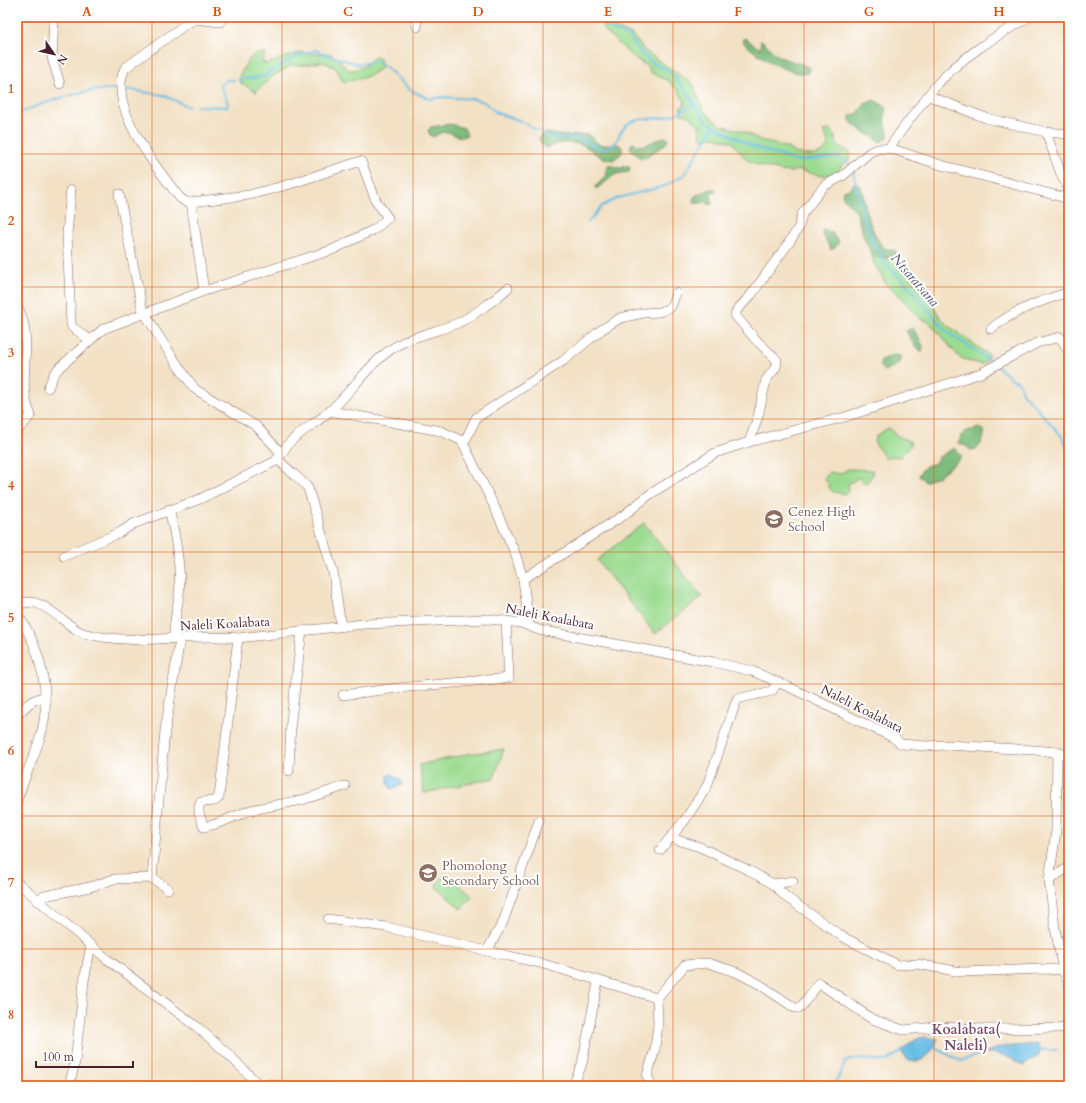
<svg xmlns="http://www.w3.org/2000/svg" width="1086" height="1103" viewBox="0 0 1086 1103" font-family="Cardo,serif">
	<rect width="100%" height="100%" fill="#fff"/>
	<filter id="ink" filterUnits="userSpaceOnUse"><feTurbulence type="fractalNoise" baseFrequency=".025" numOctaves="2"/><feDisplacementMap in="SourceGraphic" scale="8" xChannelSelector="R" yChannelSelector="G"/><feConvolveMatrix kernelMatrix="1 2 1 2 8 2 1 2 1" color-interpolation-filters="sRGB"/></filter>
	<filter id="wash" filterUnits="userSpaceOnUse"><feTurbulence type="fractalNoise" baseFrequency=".012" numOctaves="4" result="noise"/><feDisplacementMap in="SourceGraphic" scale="16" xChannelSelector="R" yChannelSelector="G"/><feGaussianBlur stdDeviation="0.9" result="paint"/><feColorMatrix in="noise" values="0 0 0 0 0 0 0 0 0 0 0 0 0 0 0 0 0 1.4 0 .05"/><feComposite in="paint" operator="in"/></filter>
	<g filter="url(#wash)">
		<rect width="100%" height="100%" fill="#f2e1c5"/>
		<g fill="#9cdc91" stroke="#737e5e">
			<polygon points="605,22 632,35 645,51 693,84 703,109 711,118 720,125 743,131 760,140 788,148 794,153 805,155 816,155 823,152 828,146 828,140 823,131 830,130 835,136 837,145 851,153 850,159 842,165 837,174 821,176 798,170 791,172 781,171 758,165 747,160 732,142 714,137 705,139 701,138 699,125 687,115 681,114 680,108 684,106 685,102 677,89 667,80 651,73 647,66 633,57 605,31 602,27"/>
			<path d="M301 52C311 58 324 49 335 56 340 59 343 66 349 70 360 70 366 65 374 57H379L382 67C370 77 359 80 343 82L336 68 326 63 320 62 306 65H292L273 76 256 92 241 83 239 77C245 65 250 52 265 53L262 62 266 64Z"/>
			<path d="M872 255 884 258 894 256 898 263 930 300 940 317 946 324 989 355 984 364C975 364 969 360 960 358L929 322 919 318 896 292 888 287 874 263Z"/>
			<polygon points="17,313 21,327 22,366 18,368"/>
			<polygon points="888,428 898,436 911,442 911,446 900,457 893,456 886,459 874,442 876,436"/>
			<polygon points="848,469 872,470 873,474 867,483 863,482 860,477 848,484 849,490 845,494 833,492 829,488 829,484 824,479 829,472 839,474"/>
			<polygon points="644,523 702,597 655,634 597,560"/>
			<polygon points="504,749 494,778 424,793 419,765 468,754"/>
			<polygon points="446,873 472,896 461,909 435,886"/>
		</g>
		<g fill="#7dbc7b" stroke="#646e53">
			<path d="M745 38 760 49 761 40C769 45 771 52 777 55 787 62 800 61 809 68L808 73C792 77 751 53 742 40Z"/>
			<path d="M874 100 886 107C882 124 888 123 888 137L881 142C873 138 854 126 849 120L851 115 857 114 865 104Z"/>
			<path d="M450 124 464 128 467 135C458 141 452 130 443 132 440 133 436 135 434 137L430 135 428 130 431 127Z"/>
			<path d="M547 133 564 136 587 134C592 136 593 141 597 143 606 149 614 139 622 147V153L613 160C594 158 592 147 579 144 569 142 556 142 548 148L542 145 539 139 540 136Z"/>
			<path d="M664 137 669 139C664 149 653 150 645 158L639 157 630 148 632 143 643 146Z"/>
			<polygon points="609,165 620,168 627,166 630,168 629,172 616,174 596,189 596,186 607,175 606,169"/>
			<path d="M854 183 861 187C866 208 869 231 884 248L896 251 897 254C890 261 880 257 872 255L864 238 856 211 842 197 843 191 852 188Z"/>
			<polygon points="711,189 715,189 717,191 711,194 712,204 709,205 707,201 696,204 693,200 695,196"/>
			<polygon points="824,229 832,233 839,242 835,248 831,250 822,233"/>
			<polygon points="913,328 923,346 922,352 915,346 906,331"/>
			<polygon points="894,355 900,356 901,362 895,366 884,371 880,366 881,360"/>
			<path d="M979 428 984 431C985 438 981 444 977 449L970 450 968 447 958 443 964 432Z"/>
			<path d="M954 448 962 457C955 465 945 469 938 477H935L925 482 919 475C922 469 926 464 934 464L939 457Z"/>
		</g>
		<g fill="#68bde5" stroke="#596e88">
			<polygon points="392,774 401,780 402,785 391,789 388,784 388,776"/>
			<path d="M924 1037 938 1039C932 1052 926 1063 909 1061L901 1052C908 1044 914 1039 924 1037Z"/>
			<path d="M1038 1044 1039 1055 1023 1066C1011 1057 998 1052 983 1053L1001 1047Z"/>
		</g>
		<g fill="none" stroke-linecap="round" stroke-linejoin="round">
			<g stroke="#68bde5" stroke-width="2">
				<polyline points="600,17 605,26 630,37 640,52 651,62 669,71 685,89 705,120 714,126 752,146 796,161 839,157 852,166"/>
				<path d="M239 80 266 76 272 70 299 55 316 50 327 55 358 64 377 61 386 67 410 90 430 99 443 97 473 99 484 102 497 113 521 121 549 137 578 138 603 150 616 143C626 111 645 123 670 116 678 113 688 108 695 103"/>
				<polyline points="124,89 163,95 189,107"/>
				<polyline points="197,106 227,107 228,103 220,85 227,80 234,80"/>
				<path d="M17 114C48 101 84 88 118 89"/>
				<polyline points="853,170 863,216 875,246 887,266 906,283 946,331 993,363"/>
				<polyline points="588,222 602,206 618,198 665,186 684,175 714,126"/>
				<polyline points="998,367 1012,379 1018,381 1022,392 1060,434 1069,449"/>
				<polyline points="933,1047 961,1061 984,1053"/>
				<polyline points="1038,1050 1057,1050"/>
				<polyline points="834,1086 846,1061 858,1059 887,1061 902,1051"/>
			</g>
		</g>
	</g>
	<g filter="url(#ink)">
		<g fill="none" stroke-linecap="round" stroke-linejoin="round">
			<defs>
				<g id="minor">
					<polyline points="54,17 52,58 60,84"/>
					<polyline points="416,17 417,27"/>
					<polyline points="929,96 986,118 1046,132 1069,134"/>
					<polyline points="1046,132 1062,177 1069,189"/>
					<polyline points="889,148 941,165 1066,198 1069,196"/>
					<polyline points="71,190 67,234 71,324 72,327 90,340"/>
					<polyline points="119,194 142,308 156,332 181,370 195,389 256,426 281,453"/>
					<path d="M191 202H186L180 198C157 169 106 106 125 68L186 24 195 19 220 22 224 17"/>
					<path d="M17 306C37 343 14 379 31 415L17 431"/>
					<path d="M991 329C1014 310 1041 301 1069 292"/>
					<polyline points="48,388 54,374 59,368 103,329 204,291 332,250 375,229 388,218 376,201 361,161 287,185 249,195 191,202 204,291"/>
					<polyline points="330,411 441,431 462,441 495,508 515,553 523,579 529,626"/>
					<polyline points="462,441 466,439 476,418 563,361 601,330 620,318 643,313 660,312 671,307 676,293"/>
					<polyline points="749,442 845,417 981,373 1037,343 1060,337 1069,352"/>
					<path d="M278 459C287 470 299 477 308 488L333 572 341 626"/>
					<path d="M169 509C175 533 182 572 179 596 177 611 173 624 174 639"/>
					<path d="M64 556 119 533 133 524 200 499 274 462C281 457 284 448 291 441 303 430 319 421 331 410 351 392 365 369 386 353 407 336 434 333 458 323 473 316 496 299 508 288"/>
					<path d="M523 579 624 515 649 495 715 453 749 442 758 417 766 380 776 367 777 360 756 340 735 315 737 310 751 295 790 241 799 227 802 214 824 186 844 175 870 152 878 149 889 148C903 128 918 108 933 89 958 59 996 36 1029 17"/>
					<path d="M17 606C40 590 66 628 83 633 134 647 187 633 238 638L364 624 488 619 521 623 539 630 713 662 752 671 793 689 863 723 894 738 901 744 926 746 947 745 1034 750 1057 752 1069 756"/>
					<path d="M17 614C41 647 53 698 40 738 33 760 23 780 17 801"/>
					<path d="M238 638 219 797 215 801 201 802C196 810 201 819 204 827L216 824 251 810 302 800 345 786"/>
					<polyline points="343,695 398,688 509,678 506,621"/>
					<path d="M17 716C26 706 31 699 45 697"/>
					<polyline points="1057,752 1056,831 1049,880 1055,928 1063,970 1069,985"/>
					<polyline points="289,771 291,720 302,631"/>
					<polyline points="673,836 677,840 700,847 748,870 773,884 786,897 843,937 898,965 917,964 961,972 1043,969 1063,970"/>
					<polyline points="660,850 685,820 707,786 737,699 772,691 778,682"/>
					<polyline points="152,878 165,731 180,639"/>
					<polyline points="1049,880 1069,867"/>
					<polyline points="17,882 107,959 196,1026 227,1053 260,1086"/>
					<polyline points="773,884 793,881"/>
					<polyline points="37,901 44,896 90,887 114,879 152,878 168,889"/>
					<polyline points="328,919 386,927 487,951 540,963 657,998 685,965 708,963 736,972 759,984 795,1008 800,1008 819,983 872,1019 903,1030 936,1027 988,1029 1058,1028 1064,1027 1069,1023"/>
					<polyline points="487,951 503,922 539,821"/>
					<polyline points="270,1084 279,1086"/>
					<polyline points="69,1086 75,1062 84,981 91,945"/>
					<polyline points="573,1086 582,1064 598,982"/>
					<polyline points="650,1086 650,1082 647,1076 655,1049 658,1024 657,998"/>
				</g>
			</defs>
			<use href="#minor" stroke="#856361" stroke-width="10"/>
			<use href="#minor" stroke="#fff" stroke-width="9"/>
		</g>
	</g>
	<path fill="none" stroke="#d8530f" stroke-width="1" stroke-opacity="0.55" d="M152 17V1086M282 17V1086M413 17V1086M543 17V1086M673 17V1086M804 17V1086M934 17V1086M17 154H1069M17 287H1069M17 419H1069M17 552H1069M17 684H1069M17 816H1069M17 949H1069"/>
	<defs>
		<symbol id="school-disc" viewBox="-11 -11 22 22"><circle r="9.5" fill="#8d6e63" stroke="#fff"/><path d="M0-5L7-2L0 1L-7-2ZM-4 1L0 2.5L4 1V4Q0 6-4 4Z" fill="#fff"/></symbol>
	</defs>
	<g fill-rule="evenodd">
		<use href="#school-disc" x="763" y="508" width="22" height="22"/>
		<use href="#school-disc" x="417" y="862" width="22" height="22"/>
	</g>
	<g text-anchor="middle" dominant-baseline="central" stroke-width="4" stroke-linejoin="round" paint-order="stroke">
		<g font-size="13" fill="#785e54" stroke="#fff" text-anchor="start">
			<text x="788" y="512">Cenez High<tspan x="788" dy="15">School</tspan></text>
			<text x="442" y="866">Phomolong<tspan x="442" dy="15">Secondary School</tspan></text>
		</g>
		<g font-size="13" fill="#4a1f2b" stroke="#fff">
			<text transform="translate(550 617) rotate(11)">Naleli Koalabata</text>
			<text transform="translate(225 624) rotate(-3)">Naleli Koalabata</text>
			<text transform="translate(862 709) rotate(27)">Naleli Koalabata</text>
		</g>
		<g font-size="14" font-style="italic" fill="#54566c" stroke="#fff">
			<text transform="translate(915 280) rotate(49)">Ntsaratsana</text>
		</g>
		<g font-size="14" font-weight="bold" fill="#754962" stroke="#fff">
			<text x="966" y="1029">Koalabata(<tspan x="966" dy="16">Naleli)</tspan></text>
		</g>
	</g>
	<rect width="1086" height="1103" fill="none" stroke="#fff" stroke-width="44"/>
	<g transform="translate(54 54) rotate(124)" stroke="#ffffff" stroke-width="3" paint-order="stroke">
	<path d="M0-3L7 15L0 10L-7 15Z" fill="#4a1f2b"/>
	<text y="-6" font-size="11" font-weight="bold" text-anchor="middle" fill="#4a1f2b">N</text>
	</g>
	<path d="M36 1061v6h97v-6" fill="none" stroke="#4a1f2b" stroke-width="2"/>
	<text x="42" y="1061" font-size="12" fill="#4a1f2b" stroke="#ffffff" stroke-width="3" paint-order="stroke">100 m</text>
	<rect x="22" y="22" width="1042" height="1059" fill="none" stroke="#d8530f" stroke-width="1.5"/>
	<g font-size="13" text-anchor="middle" font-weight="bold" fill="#d8530f">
		<text x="87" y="16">A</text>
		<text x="217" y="16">B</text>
		<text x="348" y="16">C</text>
		<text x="478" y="16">D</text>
		<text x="608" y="16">E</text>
		<text x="738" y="16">F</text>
		<text x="869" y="16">G</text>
		<text x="999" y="16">H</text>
		<text x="11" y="93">1</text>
		<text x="11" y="225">2</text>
		<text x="11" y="357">3</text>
		<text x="11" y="490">4</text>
		<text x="11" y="622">5</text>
		<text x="11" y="755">6</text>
		<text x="11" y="887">7</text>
		<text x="11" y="1019">8</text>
	</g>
</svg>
